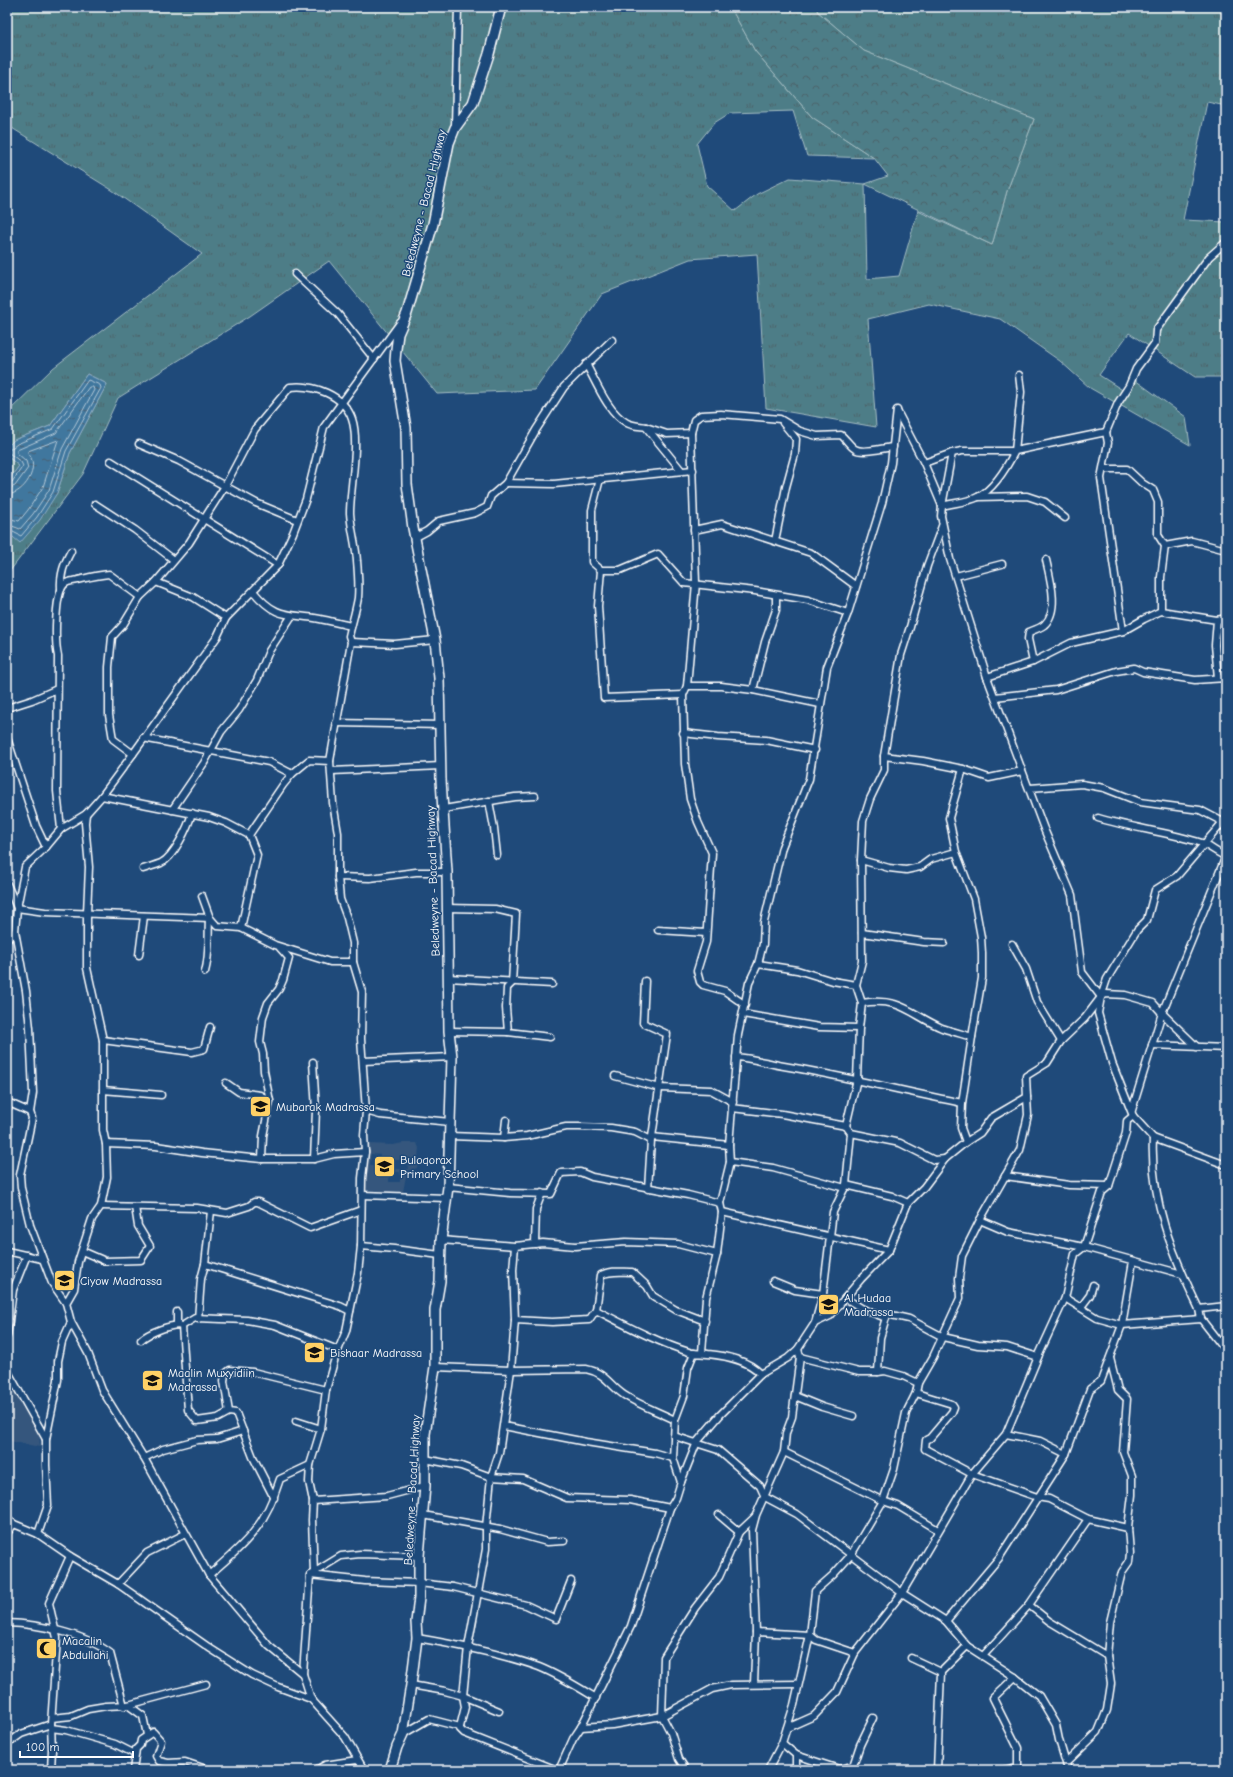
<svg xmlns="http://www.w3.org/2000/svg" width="1233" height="1777" viewBox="0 0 1233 1777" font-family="'Comic Neue',sans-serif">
	<defs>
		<pattern id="grass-tufts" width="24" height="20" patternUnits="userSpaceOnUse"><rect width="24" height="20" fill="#4d7d87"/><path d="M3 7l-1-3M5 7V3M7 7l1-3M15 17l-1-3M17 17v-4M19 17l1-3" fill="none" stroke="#4c646a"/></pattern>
		<pattern id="forest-crowns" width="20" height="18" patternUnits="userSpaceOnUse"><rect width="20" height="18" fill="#4d7d87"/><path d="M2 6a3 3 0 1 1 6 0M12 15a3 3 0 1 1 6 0" fill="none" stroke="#4c646a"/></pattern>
		<pattern id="water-ripples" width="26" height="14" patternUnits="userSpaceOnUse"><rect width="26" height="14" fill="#41779e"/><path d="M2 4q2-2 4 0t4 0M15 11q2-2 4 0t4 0" fill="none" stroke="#475f71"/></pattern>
	</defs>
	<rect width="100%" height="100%" fill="#1f4a7a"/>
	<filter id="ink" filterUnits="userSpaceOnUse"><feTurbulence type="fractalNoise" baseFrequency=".025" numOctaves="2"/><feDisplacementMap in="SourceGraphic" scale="8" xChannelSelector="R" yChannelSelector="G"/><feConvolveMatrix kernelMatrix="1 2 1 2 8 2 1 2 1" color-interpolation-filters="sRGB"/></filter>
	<g filter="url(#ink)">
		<g fill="#34567d" fill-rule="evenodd">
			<path d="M403 1143H417L419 1148 417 1168 407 1171 403 1192 365 1190V1169L369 1144 393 1145ZM371 1154 380 1155 379 1166H370ZM395 1160H407L408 1169H395ZM389 1172H400V1182H389Z"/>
			<polygon points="7,1384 13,1389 22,1400 39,1429 40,1447 9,1441 7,1438"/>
		</g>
		<g fill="url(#grass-tufts)" stroke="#a6bec3">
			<polygon points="7,7 730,7 755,51 812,117 874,158 807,156 793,111 730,113 714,123 697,144 707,186 735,211 757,194 790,178 865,184 867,279 899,276 918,211 992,245 1007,191 1034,119 864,51 817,11 818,7 1226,7 1226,106 1207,102 1183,220 1226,222 1226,379 1223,377 1195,377 1129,333 1099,375 1124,391 1135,380 1186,417 1190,445 1090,388 1060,361 1000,319 929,304 868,319 876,427 766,408 757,254 690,259 602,294 535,390 437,394 329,261 250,316 118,398 83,474 7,575 7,532 20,542 57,493 70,453 107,384 87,374 50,426 14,440 7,447 7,413 53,368 202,254 112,190 7,125"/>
			<polygon points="7,456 19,466 7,482"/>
		</g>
		<polygon fill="url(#forest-crowns)" stroke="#a6bec3" points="730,7 818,7 817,11 864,51 1034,119 1007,191 992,245 865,184 888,176 874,158 812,117 755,51"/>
		<polygon fill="url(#water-ripples)" stroke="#8dadc5" points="87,374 107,384 70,453 57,493 40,520 20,543 7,532 7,482 19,466 7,456 7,447 14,440 50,426"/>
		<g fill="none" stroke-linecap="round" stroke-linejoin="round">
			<g stroke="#b3c9d8" stroke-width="1">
				<polyline points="7,484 12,482 23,466 21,462 9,453 9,450 17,444 53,429 88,380 100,385 101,388 66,451 53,492 37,517 21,536 7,529"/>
				<polyline points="7,489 15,486 28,468 26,461 17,453 17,450 56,433 89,387 93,387 94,390 62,449 49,490 33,514 20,529 7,524"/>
				<path d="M7 495C24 494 41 468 28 453V451L58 440 43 487 28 510 19 521 7 518"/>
			</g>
			<defs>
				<g id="street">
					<polyline points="455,126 458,7"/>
					<polyline points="295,274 338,314 374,359"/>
					<path d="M586 364C596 382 608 413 627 423 633 426 640 426 646 427L681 470"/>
					<polyline points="897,411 924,463 942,506"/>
					<path d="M646 427 667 434 691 433 694 420 701 415 721 414 780 419 800 431 817 436 841 435C846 439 850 446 855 449 862 454 883 448 893 447"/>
					<polyline points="691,433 696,583 687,686 683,695 685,764 690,799 698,822 712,853 706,942 697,971 700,982 703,985 725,991 745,1005"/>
					<polyline points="139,444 179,461 256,503 297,520"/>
					<path d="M952 453 942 506 941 516 950 559 987 677 1044 829 1072 895 1082 972 1101 997 1098 1013 1112 1063 1133 1116 1153 1138C1150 1201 1172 1253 1199 1309L1201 1319 1226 1351"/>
					<polyline points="111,461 278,565"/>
					<polyline points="924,463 952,453 962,451 1015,451 1021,392 1019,375"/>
					<polyline points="1104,469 1127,469 1142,483 1153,490 1158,502 1158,535 1165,546 1161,577 1161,611 1217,620 1215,645 1218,678"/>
					<polyline points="600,479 592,510 592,562 601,570 598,606 604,698 683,695"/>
					<polyline points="506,483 554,484 693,470"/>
					<polyline points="978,497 1027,496 1045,502 1065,518"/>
					<polyline points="95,504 135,530 174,560"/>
					<path d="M942 506C953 503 968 502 978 497 995 488 1007 467 1015 451L1106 432"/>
					<polyline points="694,530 722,524 811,553 856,586"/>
					<polyline points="414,538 427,531 439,521 475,513 487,507 491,496 506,483 536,430 564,387 612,340"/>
					<polyline points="775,541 786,487 795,454 796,439 783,423"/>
					<polyline points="1165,546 1192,541 1226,550"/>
					<polyline points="601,570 620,570 658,554 684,583 755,591 808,600 848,613"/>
					<polyline points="956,576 1002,564"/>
					<polyline points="156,582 193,597 226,618"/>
					<path d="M61 589C60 574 64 564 71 551"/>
					<path d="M253 591C277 620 288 613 320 619 331 621 341 624 351 626"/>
					<polyline points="1217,620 1226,618"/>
					<polyline points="1123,631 1101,478 1108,443 1106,432 1118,403 1129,386 1136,369 1155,343 1156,330 1209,257 1226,242"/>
					<polyline points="351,642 395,644 435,640"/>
					<path d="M1033 662 1028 639 1029 632C1034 630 1040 628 1044 625 1060 611 1050 578 1046 560"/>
					<polyline points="987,677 1033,662 1071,643 1123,631 1144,619 1161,611"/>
					<polyline points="687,686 721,686 753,690 820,704"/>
					<polyline points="753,690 765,642 776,610 776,596"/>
					<polyline points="995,697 1056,690 1116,671 1134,668 1143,672 1195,680 1226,678"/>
					<polyline points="7,708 32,700 57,689"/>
					<polyline points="336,723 441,725"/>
					<polyline points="683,733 718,737 766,740 815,750"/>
					<polyline points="7,738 36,826 46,847"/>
					<polyline points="143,738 269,762 292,774"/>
					<path d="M133 754 113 739 109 715V667L112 637 123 625 140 597 156 582 189 543 225 486 255 429 290 387C313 384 344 395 352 419 360 442 350 487 350 513 351 529 356 545 357 561 358 572 359 586 358 598 356 610 352 623 349 636L351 642 330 761 333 803 338 833V877L340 899 347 918 353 943V962L362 992 361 1039 366 1111 364 1135 365 1152 362 1178 361 1246 358 1273 346 1331 335 1358 326 1390 321 1429 310 1465 309 1482 313 1501 312 1520 314 1573"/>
					<polyline points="884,756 923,761 963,769 989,778 1022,771"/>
					<polyline points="963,769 949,818 956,852 974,899 981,937 982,953 982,978 972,1037 962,1103 961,1128 966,1142"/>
					<polyline points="332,771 441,766"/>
					<polyline points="1030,788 1082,784 1104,788 1140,802 1200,810 1223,822"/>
					<polyline points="102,796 209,817 226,823 249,835 257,855 241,928"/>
					<polyline points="489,801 494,828 497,855"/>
					<polyline points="444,809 515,797 535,796"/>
					<polyline points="172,810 204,763 221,732 239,710 257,680 269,651 291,617"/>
					<path d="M1098 818C1132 828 1168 832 1202 843 1210 847 1218 853 1226 857"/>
					<path d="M61 829 57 791 58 656C55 643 54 590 66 583 69 581 75 581 78 580 90 577 97 575 109 574L140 597"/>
					<polyline points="249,835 283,785 292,774 309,760 330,761"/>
					<polyline points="861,860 889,868 906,870 920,867 931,859 956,852"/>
					<path d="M143 869C149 867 156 865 161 863 174 857 188 827 192 813"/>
					<polyline points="338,877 370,878 416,872 447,872"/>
					<polyline points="7,884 17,908"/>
					<polyline points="202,896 210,918"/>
					<polyline points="17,908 45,912 210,918 217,926 241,928 275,945 330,962 353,962"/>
					<polyline points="447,908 495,909 516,914 512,983 507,988 506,1008 508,1032 550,1037"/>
					<polyline points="658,930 706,933"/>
					<polyline points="862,933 924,942 944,943"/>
					<polyline points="7,940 15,931"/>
					<polyline points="1012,944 1026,969 1037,1002 1061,1041"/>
					<polyline points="139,955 144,916"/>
					<polyline points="758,964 797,970 833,981 856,985"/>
					<path d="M205 972C210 955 208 937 209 918"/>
					<polyline points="448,978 552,984"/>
					<polyline points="645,981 643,1023 667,1034 652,1137 651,1140 648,1189"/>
					<polyline points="1101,997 1106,994 1125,995 1153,1003 1162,1013 1197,1047"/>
					<path d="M862 1003C901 997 910 1014 942 1028 951 1031 962 1034 972 1037"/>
					<polyline points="743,1014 819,1027 859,1028"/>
					<polyline points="449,1031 508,1032"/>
					<polyline points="103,1040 192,1052 204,1049 210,1027"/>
					<polyline points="1152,1045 1226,1048"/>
					<path d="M736 1057C751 1058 764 1062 778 1065 840 1075 901 1091 962 1103"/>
					<polyline points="363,1061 452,1057"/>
					<polyline points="313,1062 316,1110 314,1159"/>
					<polyline points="615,1076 660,1088 711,1090 733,1102"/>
					<polyline points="226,1083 239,1092 260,1095 270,1101"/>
					<polyline points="103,1090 161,1095"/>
					<polyline points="7,1102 30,1112"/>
					<polyline points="732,1108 782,1114 846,1126"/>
					<polyline points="1132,1110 1162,1013 1226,856"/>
					<polyline points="366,1111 380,1115 450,1122"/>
					<polyline points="851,1133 900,1143 934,1160 945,1159"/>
					<polyline points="450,1136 504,1138 527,1136 566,1127 579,1127 611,1128 635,1132 651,1140"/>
					<polyline points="652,1137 729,1145"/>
					<polyline points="504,1138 506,1120"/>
					<polyline points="1153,1138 1226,1165"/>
					<polyline points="106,1144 156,1146 202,1153 262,1159 314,1159 334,1154 365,1152"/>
					<polyline points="262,1159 263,1136 270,1101 264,1071 263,1054 260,1042 263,1017 268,1003 279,989 283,980 289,958 280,948"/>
					<polyline points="730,1162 773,1168 845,1188"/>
					<polyline points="1005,1176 1069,1185 1109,1186"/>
					<polyline points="846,1185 892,1196 908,1203"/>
					<polyline points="448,1187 510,1193 551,1194 561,1173 580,1172 592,1177 688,1195 720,1203"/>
					<polyline points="363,1195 446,1198"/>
					<polyline points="101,1206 197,1208 227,1213 249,1206 254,1202 258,1202 310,1228 361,1210"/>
					<polyline points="722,1212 889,1250"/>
					<polyline points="980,1220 1008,1232 1084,1247 1182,1274"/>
					<polyline points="441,1240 515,1246 543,1243 575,1246 626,1242 678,1244 717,1254"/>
					<polyline points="535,1244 536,1209 542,1193"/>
					<polyline points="361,1246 394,1249 440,1255"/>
					<polyline points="7,1251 42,1259"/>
					<polyline points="82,1251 105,1261 141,1260 150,1246 138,1226 135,1207"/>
					<polyline points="205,1264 340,1306 350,1311"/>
					<polyline points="773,1281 795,1290 823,1294"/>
					<polyline points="845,1298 863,1309 886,1318"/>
					<polyline points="1065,1298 1097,1318 1122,1325 1201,1319"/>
					<polyline points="66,1303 74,1289 78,1262 92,1219 101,1206 107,1177 106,1144 103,1130 103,1040 87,968 87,913 89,867 85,823 86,814"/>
					<polyline points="1081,1307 1090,1295 1093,1285"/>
					<polyline points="1199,1309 1226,1306"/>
					<path d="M596 1310C627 1326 659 1343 692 1353 697 1354 703 1353 708 1354 727 1356 748 1360 761 1374"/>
					<polyline points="177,1312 177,1325"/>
					<polyline points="198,1319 201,1279 205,1264 211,1211"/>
					<path d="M515 1320 552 1322 589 1320 596 1310 601 1275C611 1270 622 1272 632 1272L647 1286 653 1296 676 1310 705 1321"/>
					<polyline points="815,1323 823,1294 833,1212 846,1185 851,1133 846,1126 857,1079 859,1028 862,1003 856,985 862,961 861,860 863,821 870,799 884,770 884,756 901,655 910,627 927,566 942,526"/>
					<polyline points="182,1326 188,1410 197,1421 218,1418 229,1412 236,1413 253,1457 274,1498"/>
					<polyline points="7,1336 13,1290 27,1255"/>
					<path d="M141 1340C148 1333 173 1323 182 1326L195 1318 247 1320 275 1325 338 1350"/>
					<polyline points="702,1353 706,1298 717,1254 722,1212 720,1203 730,1162 729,1145 738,1035 749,983 758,964 763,944 764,922 782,847 809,779 827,667 848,613 882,503 891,463 897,410"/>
					<polyline points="800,1357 859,1372 878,1372 885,1371 903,1376 918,1383"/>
					<path d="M435 1367 511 1370 586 1369C606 1373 609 1385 624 1395 639 1405 659 1412 675 1420"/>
					<polyline points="7,1370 46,1439"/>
					<polyline points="878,1372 880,1338 887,1314 909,1319 943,1337 978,1345 1007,1347 1038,1357"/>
					<polyline points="916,1393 952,1404 954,1407 952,1412 930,1438 926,1440 925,1449 972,1474 1037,1497 1049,1499 1088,1519 1128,1528"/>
					<polyline points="795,1396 822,1407 853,1416"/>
					<polyline points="229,1412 224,1381 225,1374 230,1370 253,1372 326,1390"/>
					<polyline points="296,1421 321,1429"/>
					<polyline points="504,1426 586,1442 655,1453 673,1458"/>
					<polyline points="1006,1434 1040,1441 1066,1454"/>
					<polyline points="674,1436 718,1450 760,1486 765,1497 797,1514 902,1593 946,1621 967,1646 1015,1677 1039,1696 1056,1725 1059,1740 1068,1770"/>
					<polyline points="784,1452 883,1501 898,1506 938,1530"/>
					<polyline points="144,1458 163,1449 197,1440 217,1439 243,1431"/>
					<polyline points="425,1459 461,1466 491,1477 523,1479 567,1498 630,1500 670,1508"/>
					<polyline points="681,1482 673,1458 675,1420 684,1396 688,1368 694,1353"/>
					<polyline points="313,1501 387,1496 425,1486"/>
					<polyline points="423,1515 500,1529 547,1542 564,1541"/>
					<polyline points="719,1515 739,1532"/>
					<polyline points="7,1518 14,1524 38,1534 70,1556 118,1584 211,1649 252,1675 278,1687 311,1699"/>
					<polyline points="7,1533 14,1524"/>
					<polyline points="38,1534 48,1505 46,1465 46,1439 58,1380 58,1361 62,1342 71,1322"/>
					<path d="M209 1575C246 1543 265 1527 280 1479L310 1465"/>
					<polyline points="310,1575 365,1581 419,1583 453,1587 526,1605 556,1619 571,1581"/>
					<polyline points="118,1584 147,1553 185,1534"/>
					<polyline points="1029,1605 1049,1621 1107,1656"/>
					<polyline points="946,1621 999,1558 1066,1454 1090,1389 1101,1381 1122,1325 1133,1261"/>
					<path d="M7 1623C39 1624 85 1634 110 1653L124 1706"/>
					<polyline points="756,1632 810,1635 816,1640 855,1653"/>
					<path d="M417 1638C458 1645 500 1653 539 1667 559 1675 578 1687 596 1698"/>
					<polyline points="983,1656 1029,1605 1088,1519"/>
					<polyline points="911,1658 941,1672"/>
					<polyline points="303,1674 269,1646 209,1575 144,1458 102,1390 88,1353 71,1322 66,1303 52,1283 30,1225 21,1188 20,1175 32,1118 30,1112 33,1093 30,1028 26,991 15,931 17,908 25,867 46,847 61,829 86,814 102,796 133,754 217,637 226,618 278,565 293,533 306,499 324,427 400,323"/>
					<polyline points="754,1684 756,1632 752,1530 756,1515 784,1452 786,1433 792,1417 800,1357 798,1349"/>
					<polyline points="411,1685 445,1691 463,1696 499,1711"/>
					<polyline points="128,1705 143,1716 147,1735"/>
					<polyline points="52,1718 71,1716 88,1709 106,1706 128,1705 206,1684"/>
					<polyline points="460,1727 465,1707 463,1696 468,1647 486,1549 486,1527 491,1477 499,1453 511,1370 515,1320 513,1270 515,1246"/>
					<polyline points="581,1727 612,1725 662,1716 712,1689 731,1685 798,1684"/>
					<polyline points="51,1728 66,1730 115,1744 135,1754"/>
					<polyline points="787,1728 814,1716 837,1692 855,1653 902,1593 972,1474 1006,1434 1038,1357 1065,1298 1075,1254 1084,1247 1102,1192 1109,1186 1126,1133 1127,1121 1133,1116"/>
					<polyline points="403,1734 429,1719 460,1727 460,1729 464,1733 557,1770"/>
					<polyline points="782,1743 796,1755 796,1770"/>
					<polyline points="7,1744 21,1734 51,1724"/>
					<polyline points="796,1755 839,1769 853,1766 860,1745 873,1718"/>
					<polyline points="1067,1762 1098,1732 1107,1710 1111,1684 1107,1656 1110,1622 1122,1572 1129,1562 1130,1553 1128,1528 1132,1495 1132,1476 1123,1452 1127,1399 1118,1390 1110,1358"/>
					<polyline points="51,1770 52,1750 51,1724 57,1638 49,1603 70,1556"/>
					<polyline points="133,1770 136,1749 140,1745 141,1740 153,1732 161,1741 156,1756 159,1761 168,1763 185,1762 209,1770"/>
					<polyline points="316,1770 325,1765 357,1760"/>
					<polyline points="364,1770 345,1737 311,1699 303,1674 310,1575 341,1556 360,1554 419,1556"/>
					<polyline points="559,1770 573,1739 581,1727 631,1626 670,1508 676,1498 681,1482 697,1442 720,1415 761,1374 788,1358 798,1349 815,1323 830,1316 861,1279 889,1250 908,1203 924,1187 945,1159 966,1142 980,1133 991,1118 1027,1097 1026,1076 1047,1063 1061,1041 1085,1018 1101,997 1107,979 1137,930 1147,920 1155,890 1177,876 1223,822 1226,821"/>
					<polyline points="686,1770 679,1759 671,1733 662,1716 664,1657 695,1608 719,1577 739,1532 755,1517"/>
					<polyline points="768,1770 782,1743 794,1705 810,1635 815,1591 833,1575 851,1555 883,1501 894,1469 906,1413 916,1393 918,1383 933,1357 960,1298 959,1278 962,1256 980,1220 1020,1150 1028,1115 1027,1097"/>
					<polyline points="937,1770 941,1672 967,1646"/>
					<polyline points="1005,1770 1018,1767 1018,1748 993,1698 1015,1677"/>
				</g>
				<polyline id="secondary" points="390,1770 397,1747 403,1734 411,1685 417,1638 416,1622 419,1598 419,1556 425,1486 425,1434 435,1367 435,1310 440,1281 441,1240 448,1187 452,1057 449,1031 447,872 441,780 439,678 435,640 413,528 407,484 406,428 395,361 396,349 398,334 407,313 433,224 449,143 455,128 473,103 489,54 501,7"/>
			</defs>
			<use href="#street" stroke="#fff" stroke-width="9"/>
			<use href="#secondary" stroke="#fff" stroke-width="12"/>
			<use href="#street" stroke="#1f4a7a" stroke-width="6"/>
			<use href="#secondary" stroke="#1f4a7a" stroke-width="9"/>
		</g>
	</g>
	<defs>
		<symbol id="school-square" viewBox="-11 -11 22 22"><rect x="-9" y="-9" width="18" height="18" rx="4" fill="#ffd166" stroke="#1f4a7a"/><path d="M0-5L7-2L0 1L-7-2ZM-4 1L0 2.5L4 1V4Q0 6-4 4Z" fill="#111"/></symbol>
		<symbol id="mosque-square" viewBox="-11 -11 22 22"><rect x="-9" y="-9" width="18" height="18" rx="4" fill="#ffd166" stroke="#1f4a7a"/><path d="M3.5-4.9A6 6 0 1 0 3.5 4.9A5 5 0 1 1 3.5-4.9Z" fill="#111"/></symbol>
	</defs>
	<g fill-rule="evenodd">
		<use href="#school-square" x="248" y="1094" width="25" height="25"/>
		<use href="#school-square" x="372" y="1154" width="25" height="25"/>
		<use href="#school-square" x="52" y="1268" width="25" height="25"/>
		<use href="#school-square" x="816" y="1292" width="25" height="25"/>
		<use href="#school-square" x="302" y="1340" width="25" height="25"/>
		<use href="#school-square" x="140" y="1368" width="25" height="25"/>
		<use href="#mosque-square" x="34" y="1636" width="25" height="25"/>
	</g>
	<g text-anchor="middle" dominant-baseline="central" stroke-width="3" stroke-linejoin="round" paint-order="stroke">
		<g font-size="12" fill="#fff" stroke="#1f4a7a">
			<text transform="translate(424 203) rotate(-76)">Beledweyne - Bacad Highway</text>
			<text transform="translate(433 881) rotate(-92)">Beledweyne - Bacad Highway</text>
			<text transform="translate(412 1490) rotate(-87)">Beledweyne - Bacad Highway</text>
		</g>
		<g font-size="12" fill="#fff" stroke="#1f4a7a" text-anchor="start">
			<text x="276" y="1107">Mubarak Madrassa</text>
			<text x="400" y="1160">Buloqorax<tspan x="400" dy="14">Primary School</tspan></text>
			<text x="80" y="1281">Ciyow Madrassa</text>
			<text x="844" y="1298">Al Hudaa<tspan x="844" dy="14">Madrassa</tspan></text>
			<text x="330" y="1353">Bishaar Madrassa</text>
			<text x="168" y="1373">Maalin Muxyidiin<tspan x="168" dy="14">Madrassa</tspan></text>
			<text x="62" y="1641">Macalin<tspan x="62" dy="14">Abdullahi</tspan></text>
		</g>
	</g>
	<rect width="1233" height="1777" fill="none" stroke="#1f4a7a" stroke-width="24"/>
	<rect x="12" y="12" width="1209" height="1753" fill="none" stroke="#fff" stroke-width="1.5" filter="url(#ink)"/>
	<path d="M20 1751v6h113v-6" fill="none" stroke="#ffffff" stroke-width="2"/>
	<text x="26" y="1751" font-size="12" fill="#ffffff" stroke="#1f4a7a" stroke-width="3" paint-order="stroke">100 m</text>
</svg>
